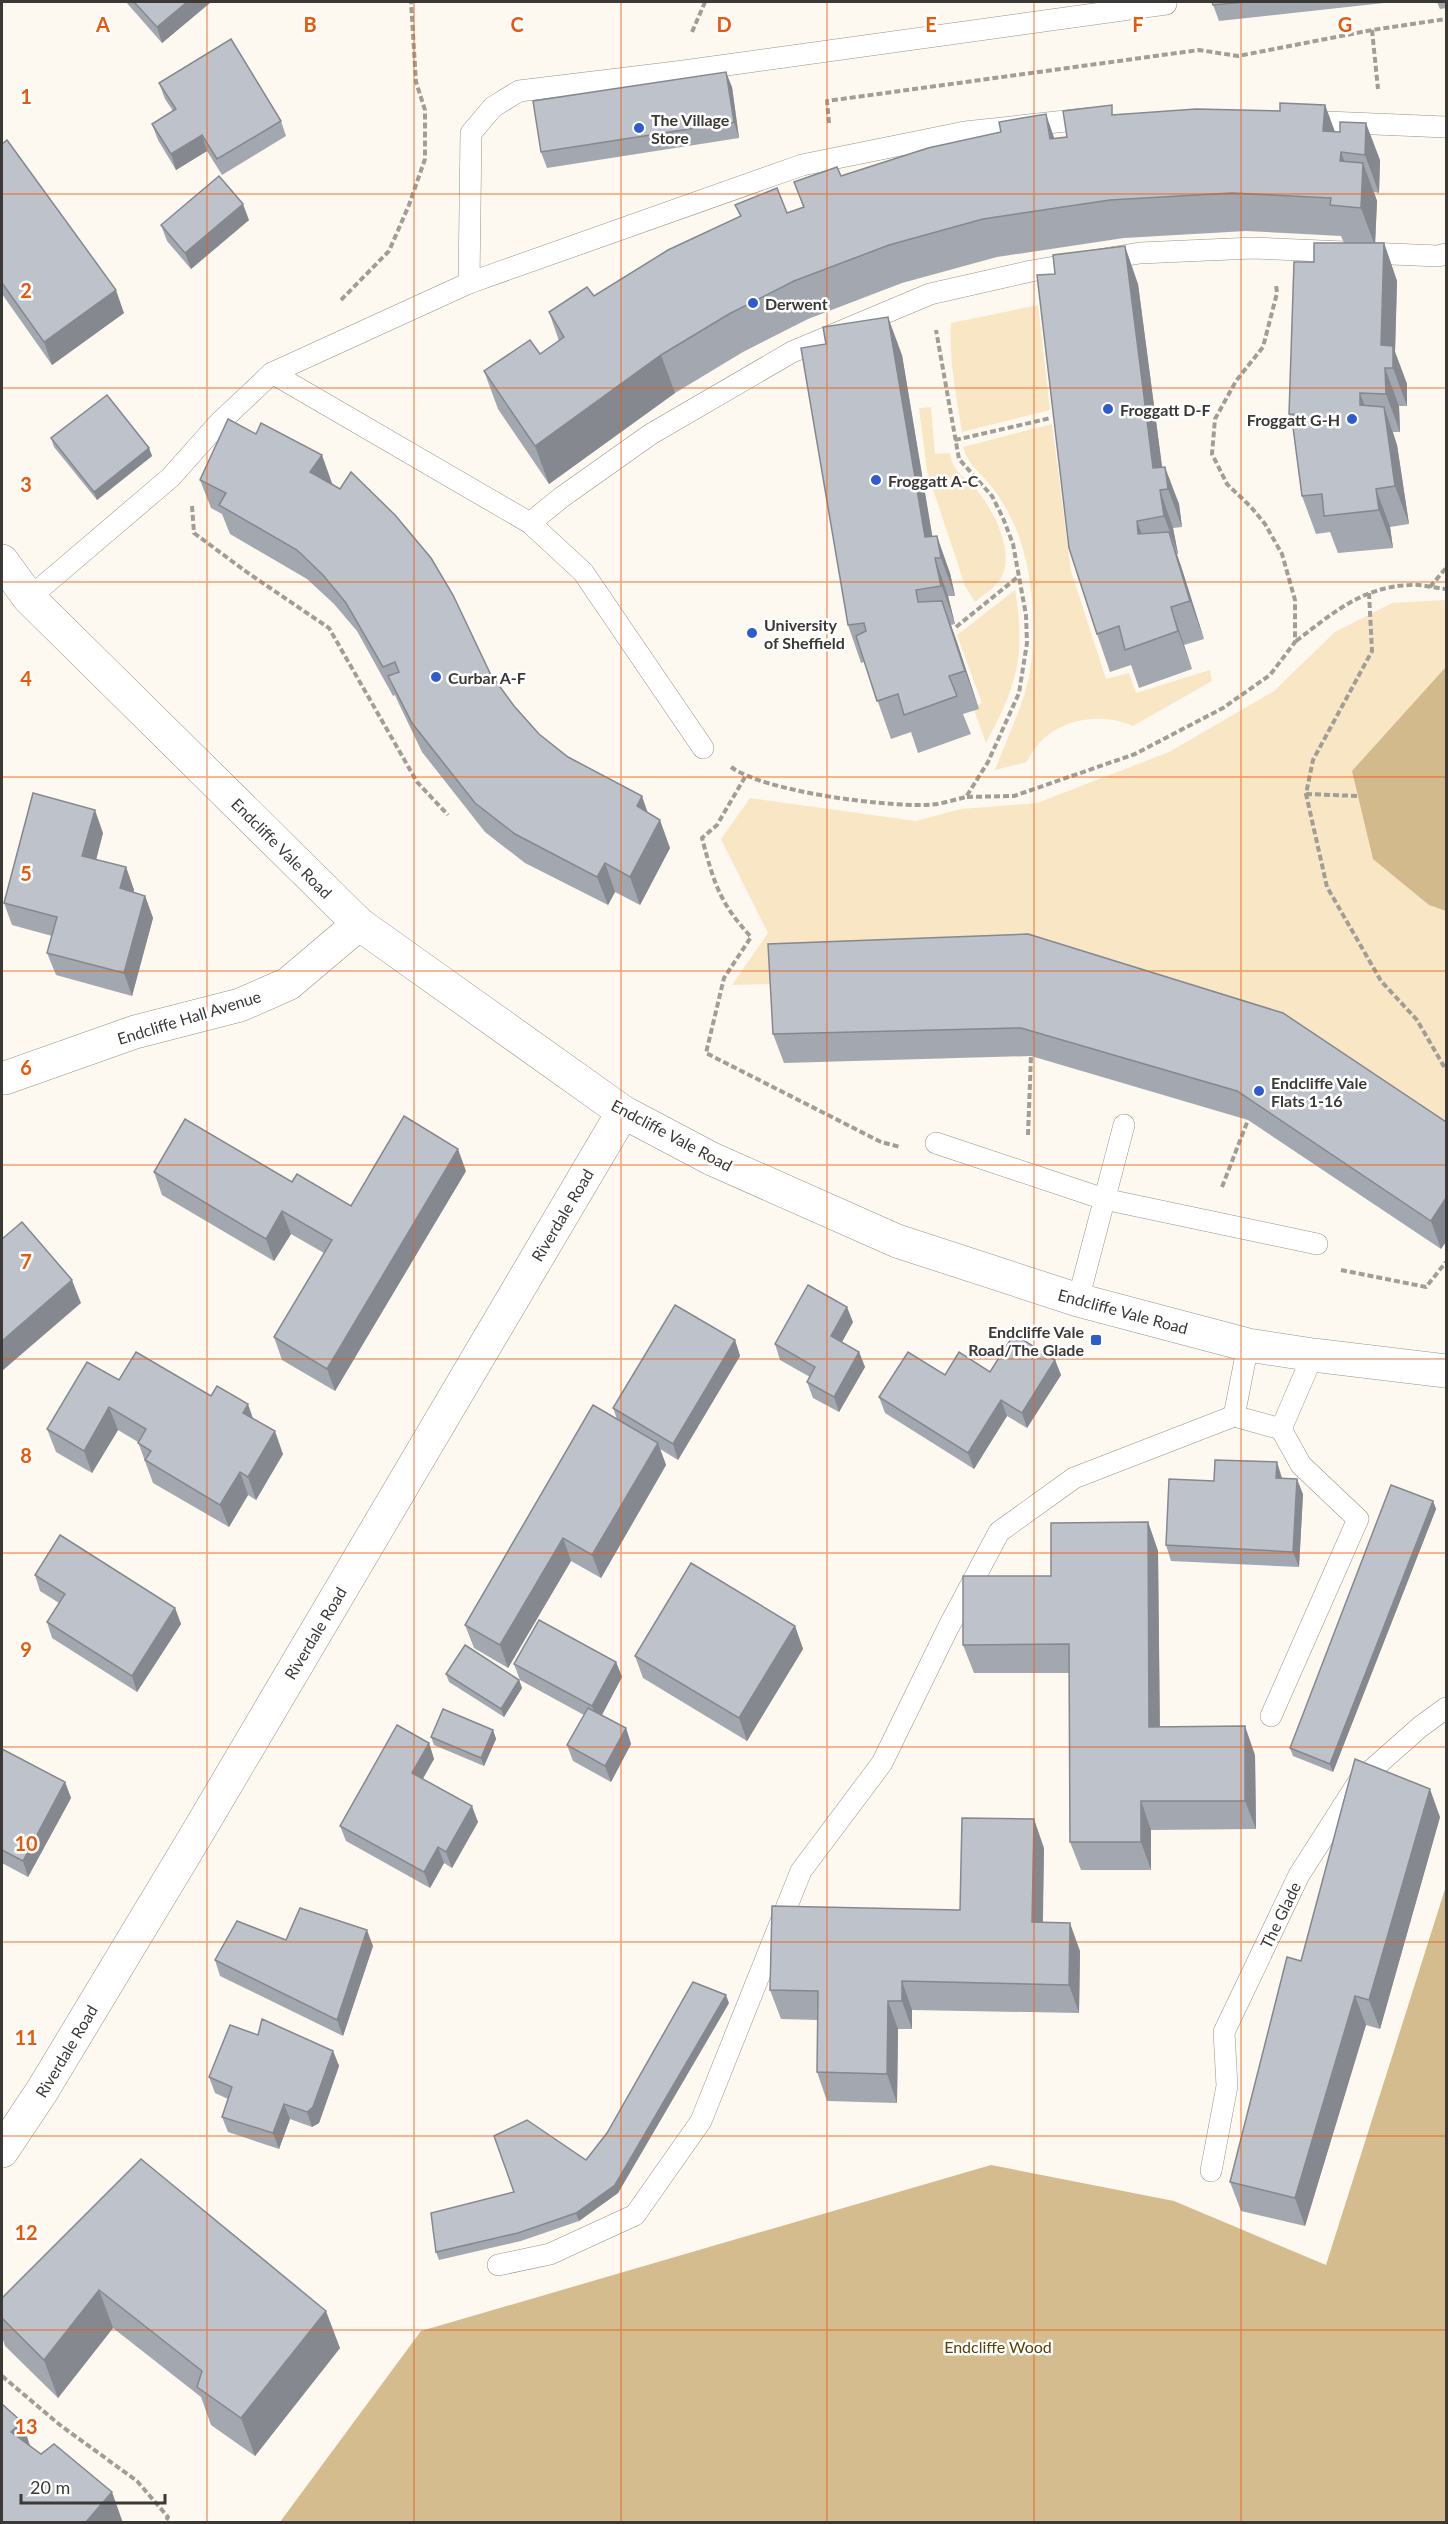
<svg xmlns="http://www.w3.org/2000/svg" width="1448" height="2524" viewBox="0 0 1448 2524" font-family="Lato,sans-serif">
	<rect width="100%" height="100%" fill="#fdf9f0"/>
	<g fill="#f8e6c5">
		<path d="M1038 305 1050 410 962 432C956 395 949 360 951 323Z"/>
		<path d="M931 407 935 454 950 453C952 470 962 475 973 486 991 505 1015 549 1002 576 997 587 984 594 975 602L965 586 927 471 919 408Z"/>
		<path d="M1052 424 1071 571 1106 679 1129 673 1136 693 1210 670 1212 681 1133 726C1095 709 1044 722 1027 762L995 770C1005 743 1018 716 1026 689 1040 642 1034 562 1011 518 1006 508 999 496 992 487 981 474 967 463 963 447Z"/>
		<path d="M1015 590C1026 655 1017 686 986 743L973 707 982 703 957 635Z"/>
		<polygon points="1446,600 1446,1129 1030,977 732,985 768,933 721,839 750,798 916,821 961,809 1037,803 1169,752 1274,691 1335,632 1392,603"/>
	</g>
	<polygon fill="#d5bc8f" points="1446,1886 1446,2522 280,2522 421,2331 991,2165 1174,2201 1326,2265"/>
	<polygon fill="#d2ba8d" points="1445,668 1446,668 1446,911 1429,905 1373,859 1352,771"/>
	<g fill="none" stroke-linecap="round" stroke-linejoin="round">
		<defs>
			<g id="service">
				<polyline points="1304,121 1446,127"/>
				<polyline points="469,283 471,133 493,107 519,91 676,72 1166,4"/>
				<polyline points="272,373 530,523 583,572 703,748"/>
				<polyline points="530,523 562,497 651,434 792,352 930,294 1031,271 1140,253 1253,248 1438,256 1446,254"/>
				<polyline points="29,598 171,477 218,424 272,373 469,283 802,165 965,132 1093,118"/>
				<polyline points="936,1143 1104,1199 1317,1244"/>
				<polyline points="1078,1300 1124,1125"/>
				<polyline points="1248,1345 1234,1416 1281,1429 1313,1355"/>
				<polyline points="1271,1716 1358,1519 1301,1465 1281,1429"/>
				<polyline points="1211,2171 1227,2086 1224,2032 1299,1875 1359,1781 1420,1727 1446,1708"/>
				<polyline points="498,2265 550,2254 635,2215 701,2121 801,1871 882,1763 948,1628 999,1532 1074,1478 1234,1416"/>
			</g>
			<g id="minor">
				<polyline points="2,561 29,598 359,924 623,1112 712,1159 897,1241 1078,1300 1248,1345 1313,1355 1446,1371"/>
				<polyline points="2,1077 5,1078 135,1032 240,1005 288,984 359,924"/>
				<polyline points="2,2151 42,2091 195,1837 623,1112"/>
			</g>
		</defs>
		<use href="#service" stroke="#97928a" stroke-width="22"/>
		<use href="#minor" stroke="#97928a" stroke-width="34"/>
		<g stroke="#a19e98" stroke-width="4" stroke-dasharray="6 3" stroke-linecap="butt">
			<polyline points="1372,30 1378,89"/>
			<polyline points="692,32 705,2"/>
			<polyline points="829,123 827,101 1199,50 1238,56 1372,30 1446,19"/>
			<polyline points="341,300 389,251 409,205 425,159 425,110 416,82 411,2"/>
			<polyline points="955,440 1051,418"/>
			<polyline points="192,506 194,533 248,573 329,628 417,782 448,815"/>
			<polyline points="1430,587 1446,568"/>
			<polyline points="1369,593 1372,651 1313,760 1306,794 1327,887 1381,981 1417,1020 1446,1070"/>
			<polyline points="956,627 1019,576"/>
			<path d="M1296 641C1332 614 1361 587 1410 585 1421 584 1435 588 1446 589"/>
			<path d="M731 767C766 792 881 806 925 805 939 805 953 800 966 797L988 762 1019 693 1027 643 1026 615 1013 544 1003 518 992 496 959 459 936 330"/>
			<path d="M745 777 717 825 702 838C714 883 719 902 751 937L724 978 706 1053 881 1142 900 1147"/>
			<polyline points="1306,794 1358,796"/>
			<polyline points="967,797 1014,796 1135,754 1223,708 1270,675 1295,642 1295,600 1282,554 1265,524 1251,507 1227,484 1212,454 1215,419 1236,381 1263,347 1277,293 1276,284"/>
			<polyline points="1028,1135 1031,1056"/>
			<polyline points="1222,1187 1248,1120"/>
			<polyline points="1341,1270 1426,1287 1446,1262"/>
			<polyline points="2,2376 60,2425 137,2481 168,2517 165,2522"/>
		</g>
		<use href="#service" stroke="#fff" stroke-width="21"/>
		<use href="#minor" stroke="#fff" stroke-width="33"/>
	</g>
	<g fill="#a3a7af">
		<polygon points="126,2 211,2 162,43"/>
		<polygon points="1212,2 1393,2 1219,21"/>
		<polygon points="1437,2 1446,2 1446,8 1440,9"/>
		<polygon points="159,83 281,121 286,136 222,175 207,151 176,170 158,140 152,124 173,111 165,99"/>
		<polygon points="732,87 739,138 547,168 541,152"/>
		<polygon points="1325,105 1335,132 1380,160 1379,193 1374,192 1377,201 1375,243 1384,243 1397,281 1395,352 1407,384 1407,406 1399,406 1400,432 1393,432 1397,445 1409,524 1390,527 1393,548 1338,553 1330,532 1316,534 1302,496 1294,427 1289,414 1314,262 1344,243 1341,236 1246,231 1124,238 997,257 902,283 808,319 743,352 675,393 549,484 498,409 484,371 540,354 559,341 549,312 594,296 740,216 735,205 787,213 803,207 794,182 841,176 1055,138 1067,137 1115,114 1280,111"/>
		<polygon points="2,144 124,313 52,365 2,294"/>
		<polygon points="249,220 191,269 167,241 161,225"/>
		<polygon points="1138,284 1162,467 1179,504 1182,527 1173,528 1178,554 1177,554 1204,639 1184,645 1192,669 1139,688 1131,665 1110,672 1097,634"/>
		<polygon points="902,355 932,536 950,573 955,596 948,596 955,624 951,625 979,709 963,714 971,734 918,753 911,732 891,739 864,662 861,663 848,625"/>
		<polygon points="51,438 149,448 152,456 97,500 54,447"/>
		<polygon points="200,480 332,483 490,673 514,706 539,734 568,757 648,813 670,848 640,905 615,892 608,905 525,863 485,832 422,752 399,704 395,695 393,696 357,631 334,604 307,579 230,534 222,514 211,508"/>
		<polygon points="103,833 96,860 126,867 134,890 133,892 145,896 153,918 132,996 56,975 47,953 52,936 12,925 4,903"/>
		<polygon points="1028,934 1446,1122 1441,1249 1248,1120 1031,1056 784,1063 773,1034"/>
		<polygon points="466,1171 335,1391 282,1360 274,1337 324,1253 291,1234 274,1261 162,1195 154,1172 292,1182 351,1206"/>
		<polygon points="853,1322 842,1342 859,1352 865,1367 839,1412 813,1398 807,1382 810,1377 780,1360 775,1344"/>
		<polygon points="735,1340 740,1356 678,1460 660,1449 666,1465 601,1578 571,1561 508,1668 474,1648 465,1625 617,1419 613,1408"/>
		<polygon points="1055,1360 1061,1375 1027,1428 1007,1416 974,1469 885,1413 879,1397 945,1375 990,1372"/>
		<polygon points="119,1380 211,1396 254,1419 283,1454 256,1500 248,1495 229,1527 153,1483 138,1442 118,1430 92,1473 56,1452 47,1429"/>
		<polygon points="1282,1478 1303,1494 1299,1567 1171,1561 1166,1545 1214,1481"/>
		<polygon points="1433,1501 1436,1509 1333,1772 1293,1756 1290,1748"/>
		<polygon points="1148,1522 1158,1551 1160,1727 1255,1755 1256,1829 1151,1830 1151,1870 1081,1870 1070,1842 1069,1673 974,1673 963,1645"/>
		<polygon points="35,1575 175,1608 181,1624 137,1692 52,1638 47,1622 59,1603 40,1591"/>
		<polygon points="795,1626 803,1649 747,1741 643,1678 635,1656"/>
		<polygon points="616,1662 622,1677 602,1715 626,1728 631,1744 611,1782 573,1761 567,1745 584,1715 520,1680 514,1664"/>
		<polygon points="446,1674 519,1680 522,1688 504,1717 449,1682"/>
		<polygon points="493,1730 496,1739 484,1766 434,1745 431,1737"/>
		<polygon points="429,1743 434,1759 423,1779 478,1822 452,1868 444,1863 430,1888 346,1841 340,1826"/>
		<polygon points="2,1749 65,1782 71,1798 28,1877 2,1863"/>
		<polygon points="1440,1817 1380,2029 1366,2025 1305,2226 1241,2211 1230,2182 1301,1961"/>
		<polygon points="1044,1848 1043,1922 1080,1951 1079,2013 912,2010 912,2029 898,2029 897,2103 827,2101 817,2072 818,2020 781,2019 770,1990 960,1910"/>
		<polygon points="286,1940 373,1946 343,2036 220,1976 215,1960"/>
		<polygon points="729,2003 618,2193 579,2221 521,2241 439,2260 436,2252 514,2192 586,2160"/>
		<polygon points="258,2035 333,2051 339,2066 319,2123 312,2127 290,2119 279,2149 228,2132 222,2117 228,2099 215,2093 209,2077"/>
		<polygon points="141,2159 340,2348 255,2456 211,2425 201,2397 113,2328 58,2398 5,2346 2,2337 2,2298"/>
	</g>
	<g fill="#85888e">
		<polygon points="187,2 211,2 162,43 157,27"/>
		<polygon points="726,72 732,87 739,138 734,122"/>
		<polygon points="1325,105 1339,143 1323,131"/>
		<polygon points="1046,114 1059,152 1050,139"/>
		<polygon points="1366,123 1380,160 1379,193 1365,155"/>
		<polygon points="202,135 207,151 176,170 171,154"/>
		<polygon points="1341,152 1355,190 1340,161"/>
		<polygon points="1363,163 1377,201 1375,246 1361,208"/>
		<polygon points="243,204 249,220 191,269 185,253"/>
		<polygon points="1384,243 1397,281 1395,352 1407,384 1407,406 1393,368 1381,345"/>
		<polygon points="1125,246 1138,284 1165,489 1153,468"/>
		<polygon points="116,290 124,313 52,365 44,342"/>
		<polygon points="888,317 902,355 936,558 935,558 948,596 955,624 925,537"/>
		<polygon points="661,355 675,393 549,484 535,446"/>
		<polygon points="1385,368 1399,406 1400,432 1386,394"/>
		<polygon points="1360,393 1374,431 1360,405"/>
		<polygon points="1384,407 1397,445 1409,524 1395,486"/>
		<polygon points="149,448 152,456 97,500 94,492"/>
		<polygon points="322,455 332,483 321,501 310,472"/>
		<polygon points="1165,467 1179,504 1182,527 1168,489"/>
		<polygon points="1376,489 1390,527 1393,548 1379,510"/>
		<polygon points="1160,490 1173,528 1178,554 1164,516"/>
		<polygon points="1137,521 1151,559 1138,534"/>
		<polygon points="1169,532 1182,569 1204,639 1190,601"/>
		<polygon points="937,536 950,573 955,596 941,558"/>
		<polygon points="942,601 956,639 979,709 965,671"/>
		<polygon points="1171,607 1184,645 1192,669 1178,631"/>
		<polygon points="642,796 652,825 637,806"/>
		<polygon points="95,810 103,833 91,879 82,856"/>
		<polygon points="660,820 670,848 640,905 630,877"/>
		<polygon points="605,863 615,892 608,905 597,877"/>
		<polygon points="126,867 134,890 128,911 120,888"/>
		<polygon points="145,896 153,918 132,996 124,973"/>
		<polygon points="458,1149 466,1171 335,1391 327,1369"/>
		<polygon points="1446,1198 1446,1242 1441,1249 1431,1221"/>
		<polygon points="282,1211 291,1234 274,1261 266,1239"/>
		<polygon points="72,1280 81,1303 2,1371 2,1341"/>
		<polygon points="847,1307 853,1322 837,1351 831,1336"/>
		<polygon points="735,1340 740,1356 678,1460 673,1444"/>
		<polygon points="859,1352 865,1367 839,1412 834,1397"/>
		<polygon points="1055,1360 1061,1375 1027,1428 1022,1413"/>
		<polygon points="1001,1400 1007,1416 974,1469 968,1453"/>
		<polygon points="248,1404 256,1427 243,1413"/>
		<polygon points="109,1407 118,1430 92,1473 84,1451"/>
		<polygon points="275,1431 283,1454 256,1500 248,1477"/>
		<polygon points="658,1443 666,1465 601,1578 592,1555"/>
		<polygon points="1277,1462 1282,1478 1276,1478"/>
		<polygon points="240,1472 248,1495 229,1527 220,1505"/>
		<polygon points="1297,1479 1303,1494 1299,1567 1293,1552"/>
		<polygon points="1433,1501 1436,1509 1333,1772 1330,1764"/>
		<polygon points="1148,1522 1158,1551 1160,1755 1149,1727"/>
		<polygon points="563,1538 571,1561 508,1668 500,1645"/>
		<polygon points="175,1608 181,1624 137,1692 132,1676"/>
		<polygon points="795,1626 803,1649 747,1741 739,1718"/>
		<polygon points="616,1662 622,1677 598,1722 592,1706"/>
		<polygon points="519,1680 522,1688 504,1717 501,1709"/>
		<polygon points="1245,1726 1255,1755 1256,1829 1245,1801"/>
		<polygon points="626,1728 631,1744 611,1782 605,1766"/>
		<polygon points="493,1730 496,1739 484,1766 481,1758"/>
		<polygon points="429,1743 434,1759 417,1788 412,1773"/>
		<polygon points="65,1782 71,1798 28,1877 23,1861"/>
		<polygon points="1430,1789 1440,1817 1380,2029 1369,2000"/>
		<polygon points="1141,1801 1151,1830 1151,1870 1141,1842"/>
		<polygon points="472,1806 478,1822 452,1868 446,1852"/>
		<polygon points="1034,1819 1044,1848 1042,1951 1032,1922"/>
		<polygon points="438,1847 444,1863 430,1888 424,1872"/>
		<polygon points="1070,1923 1080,1951 1079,2013 1069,1985"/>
		<polygon points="367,1930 373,1946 343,2036 337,2020"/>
		<polygon points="902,1981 912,2010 912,2029 902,2001"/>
		<polygon points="726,1995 729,2003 618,2193 579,2221 576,2213"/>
		<polygon points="1355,1996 1366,2025 1305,2226 1295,2198"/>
		<polygon points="888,2001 898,2029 897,2103 887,2074"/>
		<polygon points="333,2051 339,2066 319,2123 312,2127 307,2112"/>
		<polygon points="284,2104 290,2119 279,2149 273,2133"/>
		<polygon points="99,2290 113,2328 58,2398 44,2360"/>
		<polygon points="326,2311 340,2348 255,2456 241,2418"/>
		<polygon points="22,2422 35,2460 11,2432"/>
		<polygon points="112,2492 123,2523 85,2523"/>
	</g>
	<g fill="#bec2cb" stroke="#85888e" stroke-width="1.5">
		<polygon points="134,2 187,2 157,27"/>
		<polygon points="1212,2 1244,2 1213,5"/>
		<polygon points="231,39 281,121 217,159 202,135 171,154 152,124 176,109 159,83"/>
		<polygon points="726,72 734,122 541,152 533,101"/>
		<polygon points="1280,103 1325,105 1323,131 1340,132 1340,122 1366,123 1365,155 1341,152 1340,161 1363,163 1361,208 1330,205 1331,198 1232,193 1110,200 983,219 889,245 794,281 729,314 661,355 535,446 484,371 530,340 540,354 564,337 549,312 587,287 594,296 668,250 741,216 735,205 777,188 787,213 804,207 794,182 837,167 841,176 928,148 1001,132 999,122 1046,114 1050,139 1067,137 1063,111 1112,105 1112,115 1196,109 1280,111"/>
		<polygon points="7,140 116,290 44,342 2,283 2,144"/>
		<polygon points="219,176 243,204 185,253 161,225"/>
		<polygon points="1314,243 1384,243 1381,345 1393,346 1393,368 1385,368 1386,394 1360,393 1360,405 1384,407 1395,486 1376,489 1379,510 1324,516 1322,494 1302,496 1293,427 1303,426 1301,415 1289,414 1294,262 1314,262"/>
		<polygon points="1125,246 1153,468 1165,467 1168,489 1160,490 1164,516 1137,521 1138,534 1169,532 1190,601 1171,607 1178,631 1125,650 1119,626 1097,634 1069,548 1037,275 1055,274 1053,255"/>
		<polygon points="888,317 925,537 937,536 941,558 935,558 941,586 916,590 918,602 942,601 965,671 949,676 957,696 904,715 898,694 877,701 856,636 866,631 864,623 848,625 801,348 826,344 823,327"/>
		<polygon points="107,395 149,448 94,492 51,438"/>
		<polygon points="228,419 256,434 261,423 322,455 310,472 340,489 351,472 395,515 431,558 453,595 490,673 514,706 539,734 568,757 642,796 637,806 660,820 630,877 605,863 597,877 515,834 475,803 412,723 388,676 399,672 395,662 383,667 346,603 323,575 297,550 219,505 226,493 200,480"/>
		<polygon points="33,793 95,810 82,856 126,867 120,888 145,896 124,973 47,953 57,917 4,903"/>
		<polygon points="1028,934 1283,1013 1446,1122 1446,1198 1431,1221 1237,1091 1021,1028 773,1034 768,944"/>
		<polygon points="404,1116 458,1149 327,1369 274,1337 332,1240 282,1211 266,1239 154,1172 185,1119 292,1182 297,1174 351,1206"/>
		<polygon points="22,1222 72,1280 2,1341 2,1239"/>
		<polygon points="808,1285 847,1307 831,1336 859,1352 834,1397 807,1382 815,1367 775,1344"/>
		<polygon points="675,1305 735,1340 673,1444 613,1408"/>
		<polygon points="1014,1334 1055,1360 1022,1413 1001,1400 968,1453 879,1397 908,1352 945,1375 959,1352 990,1372"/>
		<polygon points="136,1352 211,1396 217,1386 248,1404 243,1413 275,1431 248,1477 240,1472 220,1505 145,1460 151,1451 138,1443 146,1429 109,1407 84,1451 47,1429 87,1362 119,1380"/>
		<polygon points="593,1405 658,1443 592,1555 563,1538 500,1645 465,1625"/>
		<polygon points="1215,1460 1277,1462 1276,1478 1297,1479 1293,1552 1166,1545 1169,1479 1214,1481"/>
		<polygon points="1391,1485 1433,1501 1330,1764 1290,1748"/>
		<polygon points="1148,1522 1149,1727 1245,1726 1245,1801 1141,1801 1141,1842 1070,1842 1069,1644 963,1645 963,1576 1051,1576 1051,1523"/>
		<polygon points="60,1535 175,1608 132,1676 47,1622 65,1594 35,1575"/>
		<polygon points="691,1563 795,1626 739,1718 635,1656"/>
		<polygon points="539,1620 616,1662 592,1706 514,1664"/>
		<polygon points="465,1645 519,1680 501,1709 446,1674"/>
		<polygon points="588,1708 626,1728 605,1766 567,1745"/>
		<polygon points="443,1709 493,1730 481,1758 431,1737"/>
		<polygon points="397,1725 429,1743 412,1773 472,1806 446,1852 438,1847 424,1872 340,1826"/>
		<polygon points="2,1749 65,1782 23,1861 2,1850"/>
		<polygon points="1355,1759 1430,1789 1369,2000 1355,1996 1295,2198 1230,2182 1287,1957 1301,1961"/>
		<polygon points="962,1818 1034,1819 1032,1922 1070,1923 1069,1985 902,1981 902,2001 888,2001 887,2074 817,2072 818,1991 770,1990 772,1906 960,1910"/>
		<polygon points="300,1908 367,1930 337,2020 215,1960 237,1921 286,1940"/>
		<polygon points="693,1982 726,1995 615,2185 576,2213 518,2233 436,2252 431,2213 514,2192 494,2136 527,2120 586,2160 607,2133"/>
		<polygon points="262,2019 333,2051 313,2107 307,2112 284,2104 273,2133 222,2117 232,2087 209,2077 230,2025 258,2035"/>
		<polygon points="141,2159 326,2311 241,2418 197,2387 202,2371 99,2290 44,2360 2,2318 2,2298"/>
		<polygon points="2,2404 22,2422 11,2432 41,2454 54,2444 112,2492 85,2523 2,2523"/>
	</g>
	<path fill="none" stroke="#e8590c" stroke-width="1.5" stroke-opacity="0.55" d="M207 2V2522M414 2V2522M621 2V2522M827 2V2522M1034 2V2522M1241 2V2522M2 194H1446M2 388H1446M2 582H1446M2 777H1446M2 971H1446M2 1165H1446M2 1359H1446M2 1553H1446M2 1747H1446M2 1942H1446M2 2136H1446M2 2330H1446"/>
	<g fill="#2e5ccb" stroke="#fff" stroke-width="2">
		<circle cx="639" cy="128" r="6"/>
		<circle cx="753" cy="303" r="6"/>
		<circle cx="1108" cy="409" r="6"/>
		<circle cx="1352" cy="419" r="6"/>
		<circle cx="876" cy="480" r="6"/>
		<circle cx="752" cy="633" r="6"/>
		<circle cx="436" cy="677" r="6"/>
		<circle cx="1259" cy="1091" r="6"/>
		<rect x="1090" y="1334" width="12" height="12" rx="3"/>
	</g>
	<g text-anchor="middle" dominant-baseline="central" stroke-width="5" stroke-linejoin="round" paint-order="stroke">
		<g font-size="16" font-weight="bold" fill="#3b3936" stroke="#fff" text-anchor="start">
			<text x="651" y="119">The Village<tspan x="651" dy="18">Store</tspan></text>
			<text x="765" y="303">Derwent</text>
			<text x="1120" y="409">Froggatt D-F</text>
			<text x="1340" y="419" text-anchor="end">Froggatt G-H</text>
			<text x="888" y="480">Froggatt A-C</text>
			<text x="764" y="624">University<tspan x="764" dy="18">of Sheffield</tspan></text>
			<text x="448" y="677">Curbar A-F</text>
			<text x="1271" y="1082">Endcliffe Vale<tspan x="1271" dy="18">Flats 1-16</tspan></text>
			<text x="1084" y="1331" text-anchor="end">Endcliffe Vale<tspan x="1084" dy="18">Road/The Glade</tspan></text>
		</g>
		<g font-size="16" fill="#3b3936" stroke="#fff">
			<text transform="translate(282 848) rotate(45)">Endcliffe Vale Road</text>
			<text transform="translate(189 1017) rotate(-17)">Endcliffe Hall Avenue</text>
			<text transform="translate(672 1135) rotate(28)">Endcliffe Vale Road</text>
			<text transform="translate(562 1215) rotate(-59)">Riverdale Road</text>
			<text transform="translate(1123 1311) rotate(15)">Endcliffe Vale Road</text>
			<text transform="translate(315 1633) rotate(-59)">Riverdale Road</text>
			<text transform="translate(1280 1915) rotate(-64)">The Glade</text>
			<text transform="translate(66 2051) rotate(-59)">Riverdale Road</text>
		</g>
		<g font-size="16" fill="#594005" stroke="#fff">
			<text x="998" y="2346">Endcliffe Wood</text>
		</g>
	</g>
	<g font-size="20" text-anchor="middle" font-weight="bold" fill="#e8590c" stroke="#fff" stroke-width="5" stroke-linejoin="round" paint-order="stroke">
		<text x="103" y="32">A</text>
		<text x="310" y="32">B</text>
		<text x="517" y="32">C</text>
		<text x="724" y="32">D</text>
		<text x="931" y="32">E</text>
		<text x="1138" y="32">F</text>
		<text x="1345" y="32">G</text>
		<text x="26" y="104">1</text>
		<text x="26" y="298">2</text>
		<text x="26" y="492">3</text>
		<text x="26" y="686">4</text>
		<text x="26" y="881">5</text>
		<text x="26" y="1075">6</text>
		<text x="26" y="1269">7</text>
		<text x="26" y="1463">8</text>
		<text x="26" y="1657">9</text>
		<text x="26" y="1851">10</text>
		<text x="26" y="2045">11</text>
		<text x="26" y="2240">12</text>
		<text x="26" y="2434">13</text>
	</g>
	<rect width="1448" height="2524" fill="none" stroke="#3b3936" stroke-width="6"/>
	<path d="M21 2494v9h144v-9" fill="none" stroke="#3b3936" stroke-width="3"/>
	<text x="30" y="2494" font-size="18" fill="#3b3936" stroke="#ffffff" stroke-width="4.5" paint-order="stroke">20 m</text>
</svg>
